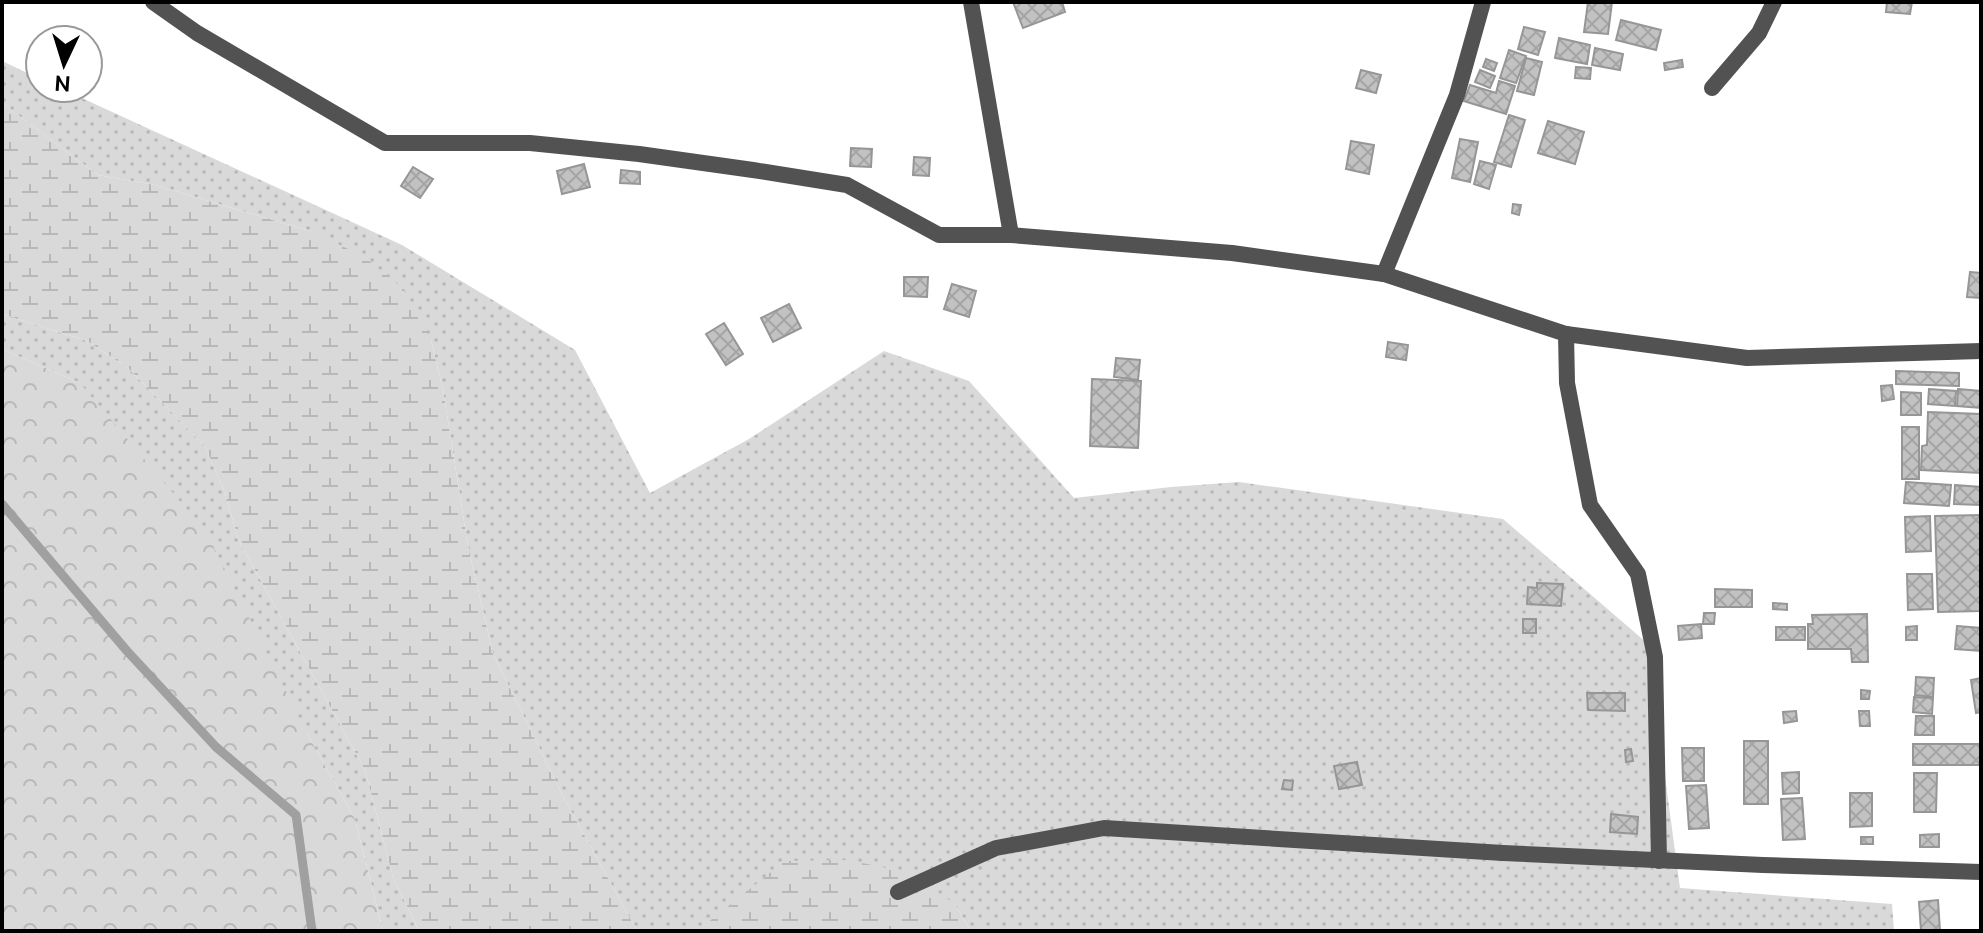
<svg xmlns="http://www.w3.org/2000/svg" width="1983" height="933" viewBox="0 0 1983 933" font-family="Ubuntu,sans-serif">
	<defs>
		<pattern id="grass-dots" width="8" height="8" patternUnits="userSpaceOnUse" patternTransform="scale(2)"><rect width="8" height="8" fill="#d9d9d9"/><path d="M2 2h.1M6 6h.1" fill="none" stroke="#b8b8b8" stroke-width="1.8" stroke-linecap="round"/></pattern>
		<pattern id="forest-crowns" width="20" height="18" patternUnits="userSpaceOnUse" patternTransform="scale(2)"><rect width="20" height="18" fill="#d9d9d9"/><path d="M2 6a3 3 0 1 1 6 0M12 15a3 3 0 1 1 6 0" fill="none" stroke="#b8b8b8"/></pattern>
		<pattern id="wetland-marsh" width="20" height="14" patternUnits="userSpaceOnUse" patternTransform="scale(2)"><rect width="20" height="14" fill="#d9d9d9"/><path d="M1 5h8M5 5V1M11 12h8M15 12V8" fill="none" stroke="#b8b8b8"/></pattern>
		<pattern id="building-cross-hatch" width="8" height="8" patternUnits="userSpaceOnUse" patternTransform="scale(2)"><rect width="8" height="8" fill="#c2c2c2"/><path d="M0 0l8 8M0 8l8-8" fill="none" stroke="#a5a5a5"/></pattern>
	</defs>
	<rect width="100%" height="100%" fill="#fff"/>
	<g fill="url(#grass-dots)">
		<polygon points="2,61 40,79 40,88 60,88 402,245 575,350 650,493 749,439 884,351 969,381 1074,498 1171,487 1239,482 1503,519 1647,643 1680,888 1892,904 1894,931 971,931 954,903 701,929 697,931 637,931 565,800 493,654 468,546 443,390 431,340 310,231 155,185 98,175 2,103"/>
		<polygon points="2,314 87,341 128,368 205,446 224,491 239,541 365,770 393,877 419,931 383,931 355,819 308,735 80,383 2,349"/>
	</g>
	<polygon fill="url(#forest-crowns)" points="2,349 80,383 206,532 308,735 355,819 383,931 2,931"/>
	<g fill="url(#wetland-marsh)">
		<polygon points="2,103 98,175 155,185 310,231 363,256 404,289 431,340 443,390 468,546 493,654 565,800 637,931 419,931 393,877 365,770 239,541 224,491 205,446 128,368 87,341 2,314"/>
		<polygon points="847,860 907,872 954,903 971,931 697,931 785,861"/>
	</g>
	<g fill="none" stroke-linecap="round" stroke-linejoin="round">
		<polyline stroke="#a0a0a0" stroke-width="9" points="2,504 127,651 216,747 296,815 312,931"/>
	</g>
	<g fill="url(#building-cross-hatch)" stroke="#969696" stroke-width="2">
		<polygon points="1013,2 1062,2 1065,12 1023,28"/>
		<polygon points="1588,2 1612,2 1608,34 1584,32"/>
		<polygon points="1887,2 1912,2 1910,14 1886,12"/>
		<polygon points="1621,20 1661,30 1656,50 1616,40"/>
		<polygon points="1524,27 1545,32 1538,55 1518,49"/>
		<polygon points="1559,38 1590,45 1587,64 1555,58"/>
		<polygon points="1595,48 1623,54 1620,70 1592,65"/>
		<polygon points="1509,50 1526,56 1516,83 1500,78"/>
		<polygon points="1526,58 1542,62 1534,95 1517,91"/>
		<polygon points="1486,59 1497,63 1494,71 1483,67"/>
		<polygon points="1682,60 1683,67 1665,70 1664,63"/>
		<polygon points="1576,67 1591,68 1590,79 1575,78"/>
		<polygon points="1361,70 1381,75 1376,93 1356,88"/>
		<polygon points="1480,70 1495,76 1490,88 1475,82"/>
		<polygon points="1499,81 1515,86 1506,114 1464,101 1470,85 1496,93"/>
		<polygon points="1509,115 1525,120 1511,167 1494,162"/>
		<polygon points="1548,121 1584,132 1575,164 1538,153"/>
		<polygon points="1460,139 1478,142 1470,182 1452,178"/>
		<polygon points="1351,141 1374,145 1369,174 1346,169"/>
		<polygon points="851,148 872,149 871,167 850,166"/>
		<polygon points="914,157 930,158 929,176 913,175"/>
		<polygon points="1480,161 1496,165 1489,189 1474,184"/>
		<polygon points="584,164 590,187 562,194 557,171"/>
		<polygon points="413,167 433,179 420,198 401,186"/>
		<polygon points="621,170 640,172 640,184 620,183"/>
		<polygon points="1513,204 1521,205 1519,215 1512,213"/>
		<polygon points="1970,272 1981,273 1981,298 1967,297"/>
		<polygon points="904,277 928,277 927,297 904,296"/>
		<polygon points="952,284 976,291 969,317 944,309"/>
		<polygon points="789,304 801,328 773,342 761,318"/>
		<polygon points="724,323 743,354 726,365 706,334"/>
		<polygon points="1388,342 1408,345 1406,360 1386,357"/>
		<polygon points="1116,358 1140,360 1138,380 1114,377"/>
		<polygon points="1896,371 1959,373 1959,386 1896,384"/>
		<polygon points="1092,379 1141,381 1138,448 1090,446"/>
		<polygon points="1892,385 1894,399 1882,401 1881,386"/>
		<polygon points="1929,389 1956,391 1955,406 1928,404"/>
		<polygon points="1958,389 1981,391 1981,408 1957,406"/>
		<polygon points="1901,392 1921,393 1921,415 1901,415"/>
		<polygon points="1928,412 1981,414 1981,473 1921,470 1922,446 1927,445"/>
		<rect x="1902" y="427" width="17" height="52"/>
		<polygon points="1906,482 1951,485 1949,506 1904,503"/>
		<polygon points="1955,485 1981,487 1981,505 1954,504"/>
		<polygon points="1981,515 1981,611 1938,612 1935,516"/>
		<polygon points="1930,516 1931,551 1906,552 1905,517"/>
		<polygon points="1907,574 1932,574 1933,609 1908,610"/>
		<polygon points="1537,583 1563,584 1561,606 1527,604 1528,587 1537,588"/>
		<polygon points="1715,589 1752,590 1752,607 1715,607"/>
		<polygon points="1773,603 1787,604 1787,610 1773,609"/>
		<polygon points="1704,613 1715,613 1714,624 1703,624"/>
		<polygon points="1867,614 1868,662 1852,662 1851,649 1808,649 1808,624 1813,624 1812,615"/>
		<rect x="1523" y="619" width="13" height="14"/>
		<polygon points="1701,624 1702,638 1679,640 1678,626"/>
		<polygon points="1917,626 1917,640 1906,640 1906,627"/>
		<polygon points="1957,626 1981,628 1981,651 1955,649"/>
		<rect x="1776" y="627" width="29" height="13"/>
		<polygon points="1916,677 1934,678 1933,697 1915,695"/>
		<polygon points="1981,678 1981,712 1976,713 1971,680"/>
		<polygon points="1861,690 1870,691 1869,699 1861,699"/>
		<polygon points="1587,693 1625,693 1625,711 1588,710"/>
		<polygon points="1914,697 1933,698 1932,714 1913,712"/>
		<polygon points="1796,711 1797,721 1784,723 1783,712"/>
		<polygon points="1859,711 1869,711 1870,726 1860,726"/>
		<polygon points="1916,716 1934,716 1934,735 1915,735"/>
		<rect x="1744" y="741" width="24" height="63"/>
		<rect x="1913" y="744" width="68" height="21"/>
		<polygon points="1682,748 1704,748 1704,781 1683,781"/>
		<polygon points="1631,749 1633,761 1626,762 1625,750"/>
		<polygon points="1357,762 1362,785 1339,789 1334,766"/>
		<polygon points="1799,772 1799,793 1783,794 1782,773"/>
		<polygon points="1914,773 1937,773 1936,812 1914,812"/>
		<polygon points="1284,780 1293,781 1292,790 1282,789"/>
		<polygon points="1706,785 1709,828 1689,829 1686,786"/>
		<polygon points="1850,793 1872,793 1872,826 1850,827"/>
		<polygon points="1802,798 1805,839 1783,840 1781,799"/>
		<polygon points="1611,814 1638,817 1637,834 1610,832"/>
		<polygon points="1939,834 1939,847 1920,847 1920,835"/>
		<rect x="1861" y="837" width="12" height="7"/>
		<polygon points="1938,900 1940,931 1921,931 1919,902"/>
	</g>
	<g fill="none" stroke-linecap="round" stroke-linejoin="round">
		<g stroke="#525252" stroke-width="16">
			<polyline points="153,2 197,33 385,143 530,143 639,154 753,170 847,185 939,235 1011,235 1232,253 1384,274 1566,334 1747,358 1981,351"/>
			<polyline points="971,2 1011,235"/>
			<polyline points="1712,88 1759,33 1774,2"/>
			<polyline points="1384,274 1457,95 1483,2"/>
			<polyline points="1566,334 1567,383 1590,505 1638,574 1655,657 1659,861"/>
			<polyline points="898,892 996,848 1104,828 1503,853 1763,865 1981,872"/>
		</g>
	</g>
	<rect width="1983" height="933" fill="none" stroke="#000000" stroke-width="8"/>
	<g transform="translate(64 64) rotate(184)"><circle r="38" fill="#ffffff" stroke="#999999" stroke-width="2"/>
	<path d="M0-6L14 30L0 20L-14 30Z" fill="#000000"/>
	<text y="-12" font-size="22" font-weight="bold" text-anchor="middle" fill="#000000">N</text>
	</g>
</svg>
